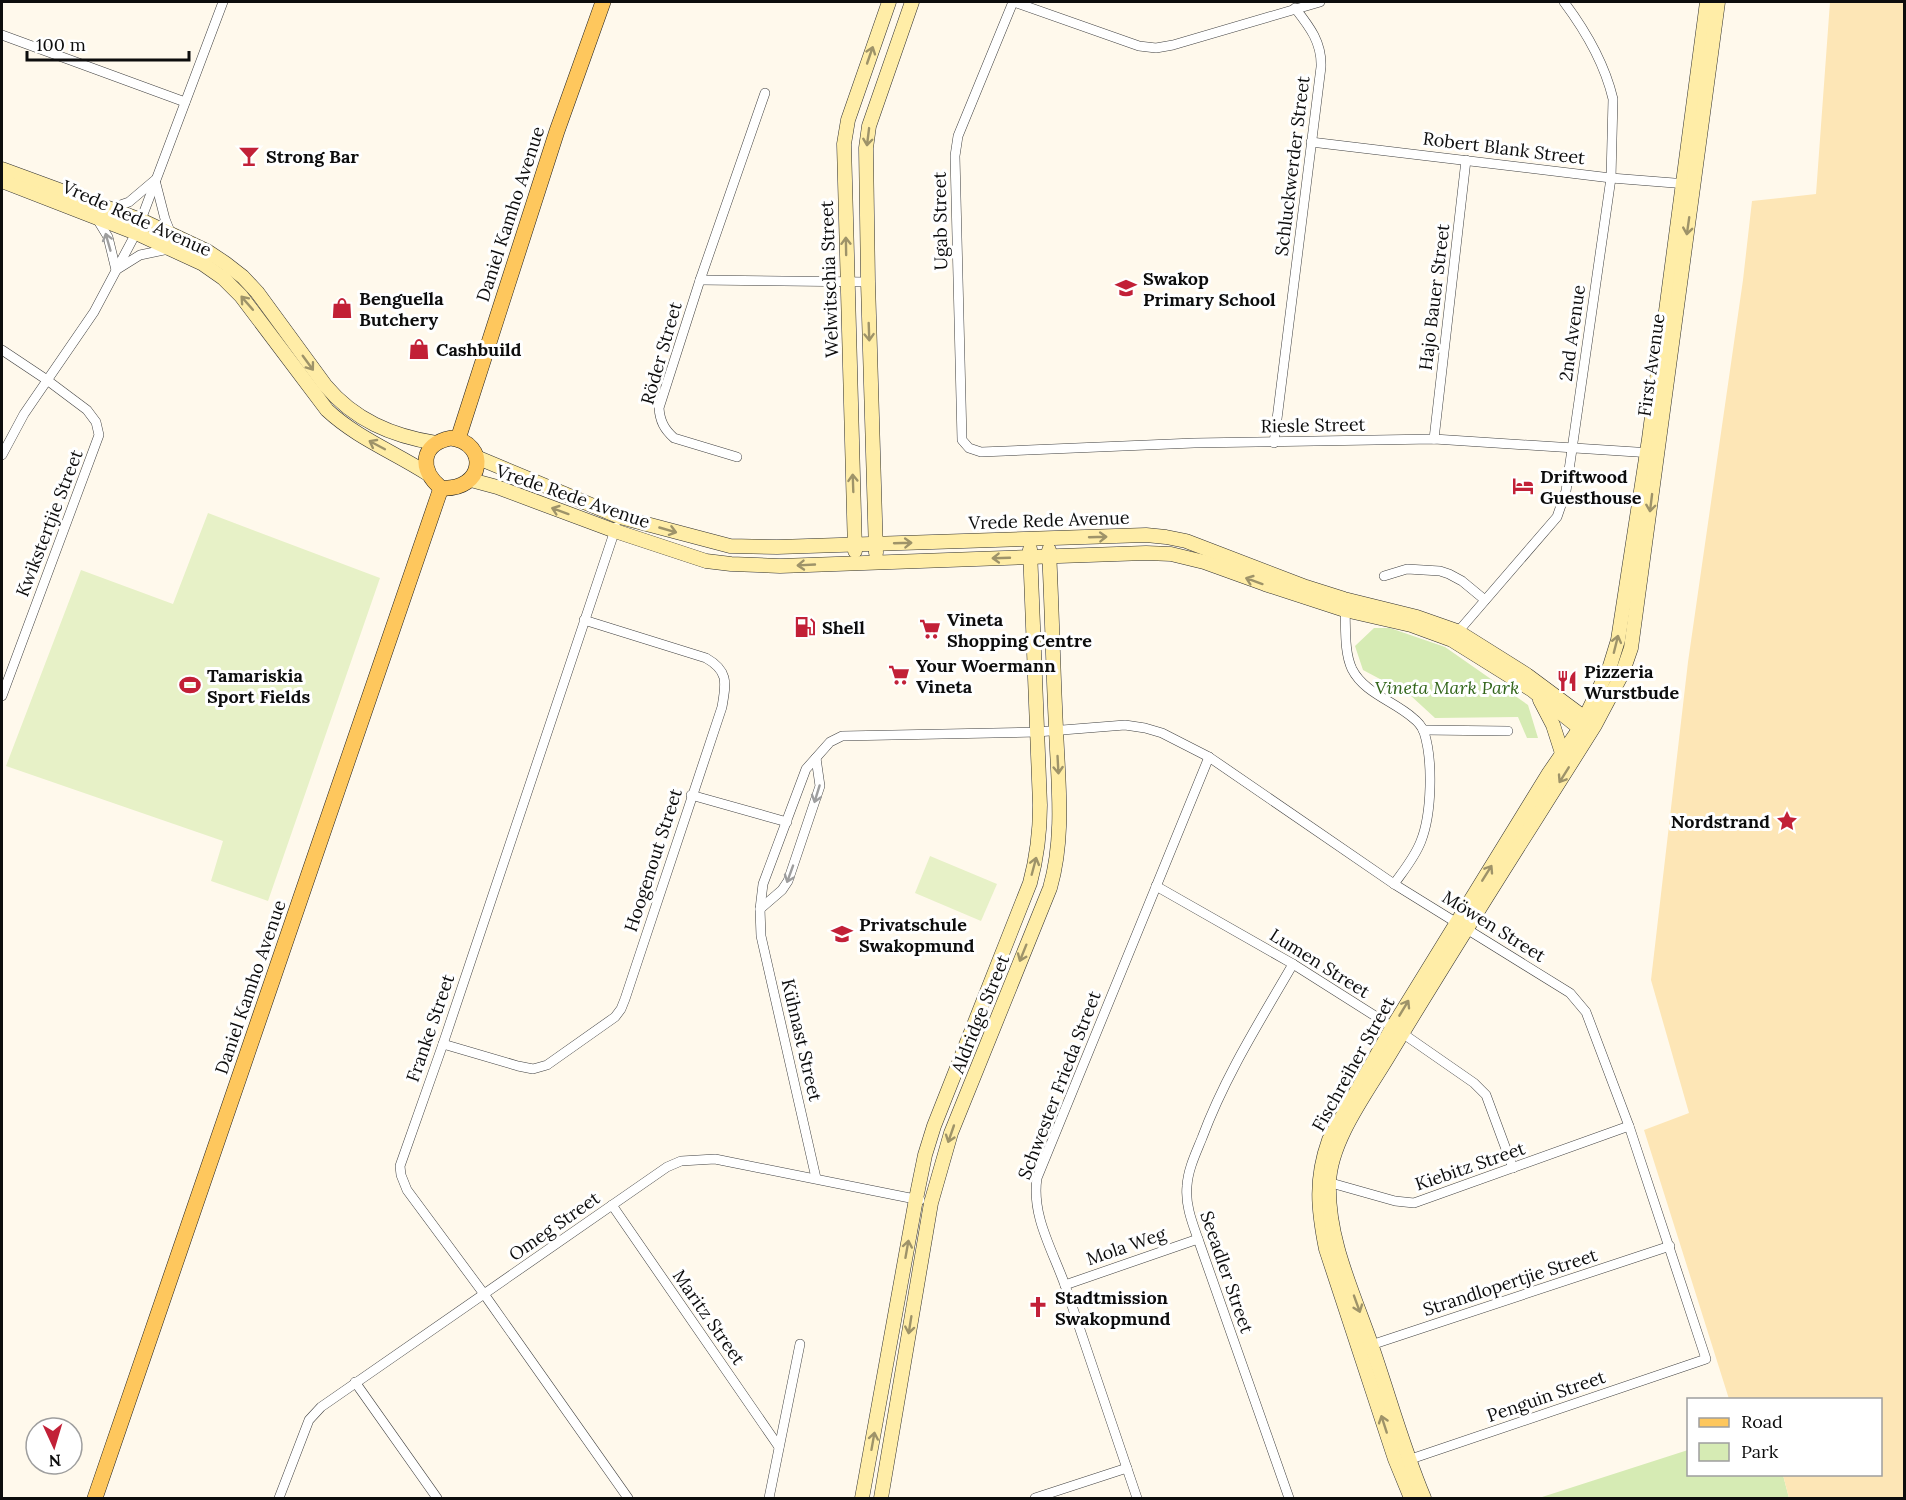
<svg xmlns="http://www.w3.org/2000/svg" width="1906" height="1500" viewBox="0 0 1906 1500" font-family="Lora,serif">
	<rect width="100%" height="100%" fill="#fff9ec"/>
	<g fill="#d6ebb4">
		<polygon points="1374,628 1390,628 1445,647 1528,705 1538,738 1527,738 1518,717 1435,718 1410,695 1363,670 1355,646"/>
		<polygon points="1688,1450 1688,1474 1783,1475 1789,1498 1539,1498"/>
	</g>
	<polygon fill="#fde6b6" points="1830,2 1904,2 1904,1498 1789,1498 1783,1475 1880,1474 1880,1400 1729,1399 1644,1130 1689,1113 1651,980 1688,662 1743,280 1752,201 1816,194"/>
	<g fill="#e7f1c7">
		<polygon points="208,513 380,578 268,901 211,881 223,841 6,766 81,570 173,604"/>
		<polygon points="930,856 997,884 981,921 915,893"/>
	</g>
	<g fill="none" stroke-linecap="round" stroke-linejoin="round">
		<defs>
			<g id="street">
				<polyline points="1013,2 958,136 955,156 962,440 969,448 981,452 1194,443 1434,439 1652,453"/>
				<polyline points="1014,2 1139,46 1156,48 1173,45 1320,2"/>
				<polyline points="2,35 185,102"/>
				<polyline points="1311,142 1611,178 1687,184"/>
				<polyline points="112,208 129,202 155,180 165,219 171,234"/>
				<polyline points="97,219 108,237 116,270 140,255 169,249"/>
				<polyline points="700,280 868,282"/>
				<polyline points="2,350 47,380 87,410 96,422 99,435 2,696"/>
				<polyline points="1434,439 1466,160"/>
				<path d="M1274 443 1321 67C1322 42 1309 26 1295 8"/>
				<polyline points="2,455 24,414 94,312 136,233 223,2"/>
				<path d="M737 457 674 438C664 429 660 421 659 408L700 280 765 93"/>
				<polyline points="616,527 443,1044 400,1166 401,1175 407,1190 484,1294 628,1498"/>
				<polyline points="1384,576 1407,569 1440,571 1449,574 1462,581 1485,600"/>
				<path d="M1345 610C1346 628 1344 652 1352 669 1364 693 1394 701 1413 718 1417 721 1422 727 1424 732 1433 760 1432 813 1421 841 1415 857 1404 870 1394 884"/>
				<path d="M1456 634 1557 517 1566 491 1611 178 1613 99C1605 65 1585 30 1564 2"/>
				<polyline points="1423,730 1508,731"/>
				<polyline points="691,795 787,822"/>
				<polyline points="1156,886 1293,964 1402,1033 1474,1083 1486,1095 1513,1168"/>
				<polyline points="760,909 782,890 788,881 820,786 816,758"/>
				<path d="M443 1044 518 1066 533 1069 547 1065 615 1017 621 1009 625 999 722 707C726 683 729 671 706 658L584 620"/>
				<polyline points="816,1178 761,936 760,909 763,884 806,769 830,742 842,736 1037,732 1125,725 1145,728 1162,733 1209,757 1394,884 1570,993 1586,1012 1629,1126 1706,1359 1405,1461"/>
				<polyline points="1324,1181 1395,1201 1414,1203 1629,1126"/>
				<polyline points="612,1205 779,1447"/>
				<polyline points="1065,1285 1198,1239"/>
				<polyline points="1368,1346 1670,1246"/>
				<polyline points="355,1382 437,1498"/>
				<polyline points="279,1498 309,1420 321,1407 667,1167 681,1161 715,1159 920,1200"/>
				<polyline points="769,1498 800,1344"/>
				<polyline points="1035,1498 1127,1468"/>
				<path d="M1137 1498C1114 1429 1091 1360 1067 1291 1055 1254 1031 1218 1037 1178L1209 757"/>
				<path d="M1289 1498 1198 1239C1192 1222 1185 1204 1187 1186 1188 1169 1196 1153 1202 1138 1225 1076 1260 1021 1293 964"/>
			</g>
			<g id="secondary">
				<path d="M2 169 141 220 207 251 225 263 243 277 257 292 325 385C354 420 392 436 436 443"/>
				<path d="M2 181 136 233 203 264 223 278 241 296 327 410C357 438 394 452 428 474"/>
				<polyline points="476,457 620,517 730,546 777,547 1146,535 1166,537 1186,541 1306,587 1344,599 1417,617 1457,631 1527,675 1593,724"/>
				<polyline points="471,480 497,487 615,531 706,561 731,564 780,566 1146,553 1171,554 1204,562 1265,584 1345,610 1411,625 1452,640 1532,690 1587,734"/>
				<polyline points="855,551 844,144 848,120 889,2"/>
				<polyline points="876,553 868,282 866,148 869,126 912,2"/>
				<polyline points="1540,700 1553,725 1562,753"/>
				<path d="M862 1498 916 1199 925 1155 934 1126 1030 883C1037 857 1040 832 1040 805L1030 549"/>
				<path d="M881 1498 931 1203 951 1133 1050 888C1065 836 1058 782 1056 728 1053 669 1052 609 1049 550"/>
				<path d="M1411 1498 1395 1459 1326 1249C1318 1209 1315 1179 1329 1140L1392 1028 1549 773 1580 728 1610 666 1618 640 1649 439 1707 2"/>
				<path d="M1424 1498C1403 1448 1389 1396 1371 1344 1353 1292 1327 1239 1329 1183 1330 1141 1367 1092 1388 1057 1455 945 1526 835 1595 725L1622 674 1631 648 1718 2"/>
			</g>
			<g id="primary">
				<path d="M451 438C489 443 485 491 441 488 419 470 420 444 451 438Z"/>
				<polyline points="458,439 557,131 603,2"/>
				<polyline points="95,1498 441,488"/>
			</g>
		</defs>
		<use href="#street" stroke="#404040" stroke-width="10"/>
		<use href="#secondary" stroke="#2f2f2f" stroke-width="15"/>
		<use href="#primary" stroke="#1e1e1e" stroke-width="16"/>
		<use href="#street" stroke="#fff" stroke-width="9"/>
		<use href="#secondary" stroke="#ffeda7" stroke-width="14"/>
		<use href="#primary" stroke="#fec75d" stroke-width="15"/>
	</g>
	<defs><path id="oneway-shaft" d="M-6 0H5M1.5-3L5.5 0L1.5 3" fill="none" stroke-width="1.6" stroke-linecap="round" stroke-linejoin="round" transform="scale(1.5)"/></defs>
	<g stroke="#9e9369">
		<use href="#oneway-shaft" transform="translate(870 55) rotate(-71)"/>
		<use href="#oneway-shaft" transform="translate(868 137) rotate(97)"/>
		<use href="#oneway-shaft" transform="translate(1688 226) rotate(98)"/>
		<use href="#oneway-shaft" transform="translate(846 246) rotate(-91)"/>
		<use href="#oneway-shaft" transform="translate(247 303) rotate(-131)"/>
		<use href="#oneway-shaft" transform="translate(869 332) rotate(88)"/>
		<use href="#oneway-shaft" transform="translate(308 363) rotate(54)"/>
		<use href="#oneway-shaft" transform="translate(377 445) rotate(-152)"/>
		<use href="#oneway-shaft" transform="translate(853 483) rotate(-92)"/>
		<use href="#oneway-shaft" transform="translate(1651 503) rotate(97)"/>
		<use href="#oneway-shaft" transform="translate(560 511) rotate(-160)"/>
		<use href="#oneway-shaft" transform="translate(668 530) rotate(16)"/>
		<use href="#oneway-shaft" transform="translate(1098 537) rotate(-2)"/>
		<use href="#oneway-shaft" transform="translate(903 543) rotate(-2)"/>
		<use href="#oneway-shaft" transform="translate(1001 558) rotate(178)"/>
		<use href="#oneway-shaft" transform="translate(806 565) rotate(177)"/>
		<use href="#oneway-shaft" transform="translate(1254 581) rotate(-160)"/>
		<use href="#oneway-shaft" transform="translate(1616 644) rotate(-76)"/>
		<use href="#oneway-shaft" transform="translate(1058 765) rotate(87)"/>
		<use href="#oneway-shaft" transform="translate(1564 775) rotate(122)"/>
		<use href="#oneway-shaft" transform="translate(1034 866) rotate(-75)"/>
		<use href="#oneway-shaft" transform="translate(1487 873) rotate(-58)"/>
		<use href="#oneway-shaft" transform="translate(1023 953) rotate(112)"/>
		<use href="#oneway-shaft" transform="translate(1404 1008) rotate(-59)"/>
		<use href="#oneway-shaft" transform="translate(951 1134) rotate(109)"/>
		<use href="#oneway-shaft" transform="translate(907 1249) rotate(-80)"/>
		<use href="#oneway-shaft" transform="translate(1357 1304) rotate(70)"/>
		<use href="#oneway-shaft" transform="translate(910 1325) rotate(99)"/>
		<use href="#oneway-shaft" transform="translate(1384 1424) rotate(-108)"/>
		<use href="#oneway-shaft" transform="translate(873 1441) rotate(-80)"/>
	</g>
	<g stroke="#9e9e9e">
		<use href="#oneway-shaft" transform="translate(108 242) rotate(-106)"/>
		<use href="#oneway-shaft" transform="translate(817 794) rotate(107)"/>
		<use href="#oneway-shaft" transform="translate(790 874) rotate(110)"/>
	</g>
	<defs>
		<symbol id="bar-bare" viewBox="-9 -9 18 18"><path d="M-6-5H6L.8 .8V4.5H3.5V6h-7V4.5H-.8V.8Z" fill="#c22037" stroke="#fff" stroke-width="2.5" paint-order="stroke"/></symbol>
		<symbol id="school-bare" viewBox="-9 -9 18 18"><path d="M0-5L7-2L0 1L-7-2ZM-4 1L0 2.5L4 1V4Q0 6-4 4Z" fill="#c22037" stroke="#fff" stroke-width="2.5" paint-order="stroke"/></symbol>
		<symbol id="shop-bare" viewBox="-9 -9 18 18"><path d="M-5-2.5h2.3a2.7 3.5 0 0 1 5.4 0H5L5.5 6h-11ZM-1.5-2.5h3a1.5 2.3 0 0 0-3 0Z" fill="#c22037" stroke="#fff" stroke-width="2.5" paint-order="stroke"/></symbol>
		<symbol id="hotel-bare" viewBox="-9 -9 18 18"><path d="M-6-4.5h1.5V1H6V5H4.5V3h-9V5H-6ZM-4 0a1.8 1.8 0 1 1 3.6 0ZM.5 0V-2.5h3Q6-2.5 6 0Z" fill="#c22037" stroke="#fff" stroke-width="2.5" paint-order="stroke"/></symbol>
		<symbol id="fuel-bare" viewBox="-9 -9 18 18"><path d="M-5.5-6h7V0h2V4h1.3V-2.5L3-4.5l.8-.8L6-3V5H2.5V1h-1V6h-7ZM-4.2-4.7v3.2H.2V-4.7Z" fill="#c22037" stroke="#fff" stroke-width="2.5" paint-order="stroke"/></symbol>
		<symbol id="supermarket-bare" viewBox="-9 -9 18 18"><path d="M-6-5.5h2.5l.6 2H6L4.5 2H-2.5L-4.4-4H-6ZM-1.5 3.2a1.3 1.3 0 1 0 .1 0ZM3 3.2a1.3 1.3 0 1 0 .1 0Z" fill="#c22037" stroke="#fff" stroke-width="2.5" paint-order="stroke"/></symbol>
		<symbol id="restaurant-bare" viewBox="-9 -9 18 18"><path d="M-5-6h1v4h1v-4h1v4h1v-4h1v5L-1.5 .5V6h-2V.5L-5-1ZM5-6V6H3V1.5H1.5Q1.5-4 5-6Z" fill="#c22037" stroke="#fff" stroke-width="2.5" paint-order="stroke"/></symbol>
		<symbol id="stadium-bare" viewBox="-9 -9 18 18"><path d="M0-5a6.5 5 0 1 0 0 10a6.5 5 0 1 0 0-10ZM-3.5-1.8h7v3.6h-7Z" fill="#c22037" stroke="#fff" stroke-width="2.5" paint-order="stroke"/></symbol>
		<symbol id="sight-bare" viewBox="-9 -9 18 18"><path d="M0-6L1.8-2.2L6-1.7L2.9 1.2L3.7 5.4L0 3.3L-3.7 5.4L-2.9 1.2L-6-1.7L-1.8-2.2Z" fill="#c22037" stroke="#fff" stroke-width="2.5" paint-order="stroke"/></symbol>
		<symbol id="church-bare" viewBox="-9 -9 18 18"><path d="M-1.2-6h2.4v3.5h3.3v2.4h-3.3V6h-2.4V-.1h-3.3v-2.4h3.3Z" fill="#c22037" stroke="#fff" stroke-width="2.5" paint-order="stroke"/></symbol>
	</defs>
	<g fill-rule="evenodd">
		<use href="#bar-bare" x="234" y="141" width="30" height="30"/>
		<use href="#school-bare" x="1111" y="273" width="30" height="30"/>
		<use href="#shop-bare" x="327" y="293" width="30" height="30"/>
		<use href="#shop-bare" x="404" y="334" width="30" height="30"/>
		<use href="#hotel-bare" x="1508" y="471" width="30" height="30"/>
		<use href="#fuel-bare" x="790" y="612" width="30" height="30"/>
		<use href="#supermarket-bare" x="915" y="614" width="30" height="30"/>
		<use href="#supermarket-bare" x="884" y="660" width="30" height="30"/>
		<use href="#restaurant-bare" x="1552" y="666" width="30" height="30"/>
		<use href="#stadium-bare" x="175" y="670" width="30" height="30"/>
		<use href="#sight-bare" x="1772" y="806" width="30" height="30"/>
		<use href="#school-bare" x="827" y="919" width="30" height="30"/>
		<use href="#church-bare" x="1023" y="1292" width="30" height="30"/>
	</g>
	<g text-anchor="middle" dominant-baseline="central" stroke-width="6" stroke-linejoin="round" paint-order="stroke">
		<g font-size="18" fill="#0d0d0d" stroke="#fff">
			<text transform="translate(1504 148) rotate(7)">Robert Blank Street</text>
			<text transform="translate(1292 166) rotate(-83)">Schluckwerder Street</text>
			<text transform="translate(510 214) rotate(-72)">Daniel Kamho Avenue</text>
			<text transform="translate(137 218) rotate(24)">Vrede Rede Avenue</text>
			<text transform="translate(940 221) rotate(-91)">Ugab Street</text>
			<text transform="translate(829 279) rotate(-92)">Welwitschia Street</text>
			<text transform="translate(1434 297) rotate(-83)">Hajo Bauer Street</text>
			<text transform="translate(1572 333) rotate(-82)">2nd Avenue</text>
			<text transform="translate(661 353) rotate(-74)">Röder Street</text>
			<text transform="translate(1651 365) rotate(-82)">First Avenue</text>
			<text transform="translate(1313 425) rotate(-1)">Riesle Street</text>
			<text transform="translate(573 496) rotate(19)">Vrede Rede Avenue</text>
			<text transform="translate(1049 520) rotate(-2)">Vrede Rede Avenue</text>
			<text transform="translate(49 523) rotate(-69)">Kwikstertjie Street</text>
			<text transform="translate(653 860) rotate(-72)">Hoogenout Street</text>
			<text transform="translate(1494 926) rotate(32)">Möwen Street</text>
			<text transform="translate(1320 963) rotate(32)">Lumen Street</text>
			<text transform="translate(250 987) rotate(-71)">Daniel Kamho Avenue</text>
			<text transform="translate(980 1014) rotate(-68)">Aldridge Street</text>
			<text transform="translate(430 1028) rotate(-71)">Franke Street</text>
			<text transform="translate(802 1040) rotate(77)">Kühnast Street</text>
			<text transform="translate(1353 1064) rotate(-61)">Fischreiher Street</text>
			<text transform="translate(1059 1085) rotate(-69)">Schwester Frieda Street</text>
			<text transform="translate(1470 1166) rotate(-19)">Kiebitz Street</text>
			<text transform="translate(554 1226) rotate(-35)">Omeg Street</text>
			<text transform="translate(1126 1246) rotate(-19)">Mola Weg</text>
			<text transform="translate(1227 1272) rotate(71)">Seeadler Street</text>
			<text transform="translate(1510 1282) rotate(-18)">Strandlopertjie Street</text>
			<text transform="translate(709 1317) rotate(55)">Maritz Street</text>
			<text transform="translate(1546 1396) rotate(-19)">Penguin Street</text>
		</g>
		<g font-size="18" font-weight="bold" fill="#0d0d0d" stroke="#fff" text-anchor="start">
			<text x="266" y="156">Strong Bar</text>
			<text x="1143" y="278">Swakop<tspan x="1143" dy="21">Primary School</tspan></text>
			<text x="359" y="298">Benguella<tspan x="359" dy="21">Butchery</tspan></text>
			<text x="436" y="349">Cashbuild</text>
			<text x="1540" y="476">Driftwood<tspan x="1540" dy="21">Guesthouse</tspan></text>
			<text x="947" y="619">Vineta<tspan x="947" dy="21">Shopping Centre</tspan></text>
			<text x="822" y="627">Shell</text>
			<text x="916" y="665">Your Woermann<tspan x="916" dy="21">Vineta</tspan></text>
			<text x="1584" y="671">Pizzeria<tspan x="1584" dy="21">Wurstbude</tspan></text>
			<text x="207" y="675">Tamariskia<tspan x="207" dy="21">Sport Fields</tspan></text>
			<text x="1770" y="821" text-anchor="end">Nordstrand</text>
			<text x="859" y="924">Privatschule<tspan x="859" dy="21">Swakopmund</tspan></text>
			<text x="1055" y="1297">Stadtmission<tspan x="1055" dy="21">Swakopmund</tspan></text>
		</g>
		<g font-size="18" font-style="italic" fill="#32661b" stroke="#fff">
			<text x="1447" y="687">Vineta Mark Park</text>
		</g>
	</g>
	<rect width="1906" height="1500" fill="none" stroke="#0d0d0d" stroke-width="6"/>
	<rect x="1687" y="1398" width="195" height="78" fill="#ffffff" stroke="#9e9e9e" stroke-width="1.5"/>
	<rect x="1699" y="1418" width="30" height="9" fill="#fec75d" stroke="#9e9e9e" stroke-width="1.5"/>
	<text x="1741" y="1428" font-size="18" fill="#0d0d0d">Road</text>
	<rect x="1699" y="1443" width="30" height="18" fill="#d6ebb4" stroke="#9e9e9e" stroke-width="1.5"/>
	<text x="1741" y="1458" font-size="18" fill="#0d0d0d">Park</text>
	<g transform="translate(54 1446) rotate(176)"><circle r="28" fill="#ffffff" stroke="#9e9e9e" stroke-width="1.5"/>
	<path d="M0-4.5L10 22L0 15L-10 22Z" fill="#c22037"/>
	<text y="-9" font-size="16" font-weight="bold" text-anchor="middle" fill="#0d0d0d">N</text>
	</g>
	<path d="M27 51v9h162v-9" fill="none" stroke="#0d0d0d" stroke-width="3"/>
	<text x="36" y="51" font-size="18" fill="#0d0d0d" stroke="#ffffff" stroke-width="4.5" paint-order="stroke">100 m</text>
</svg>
